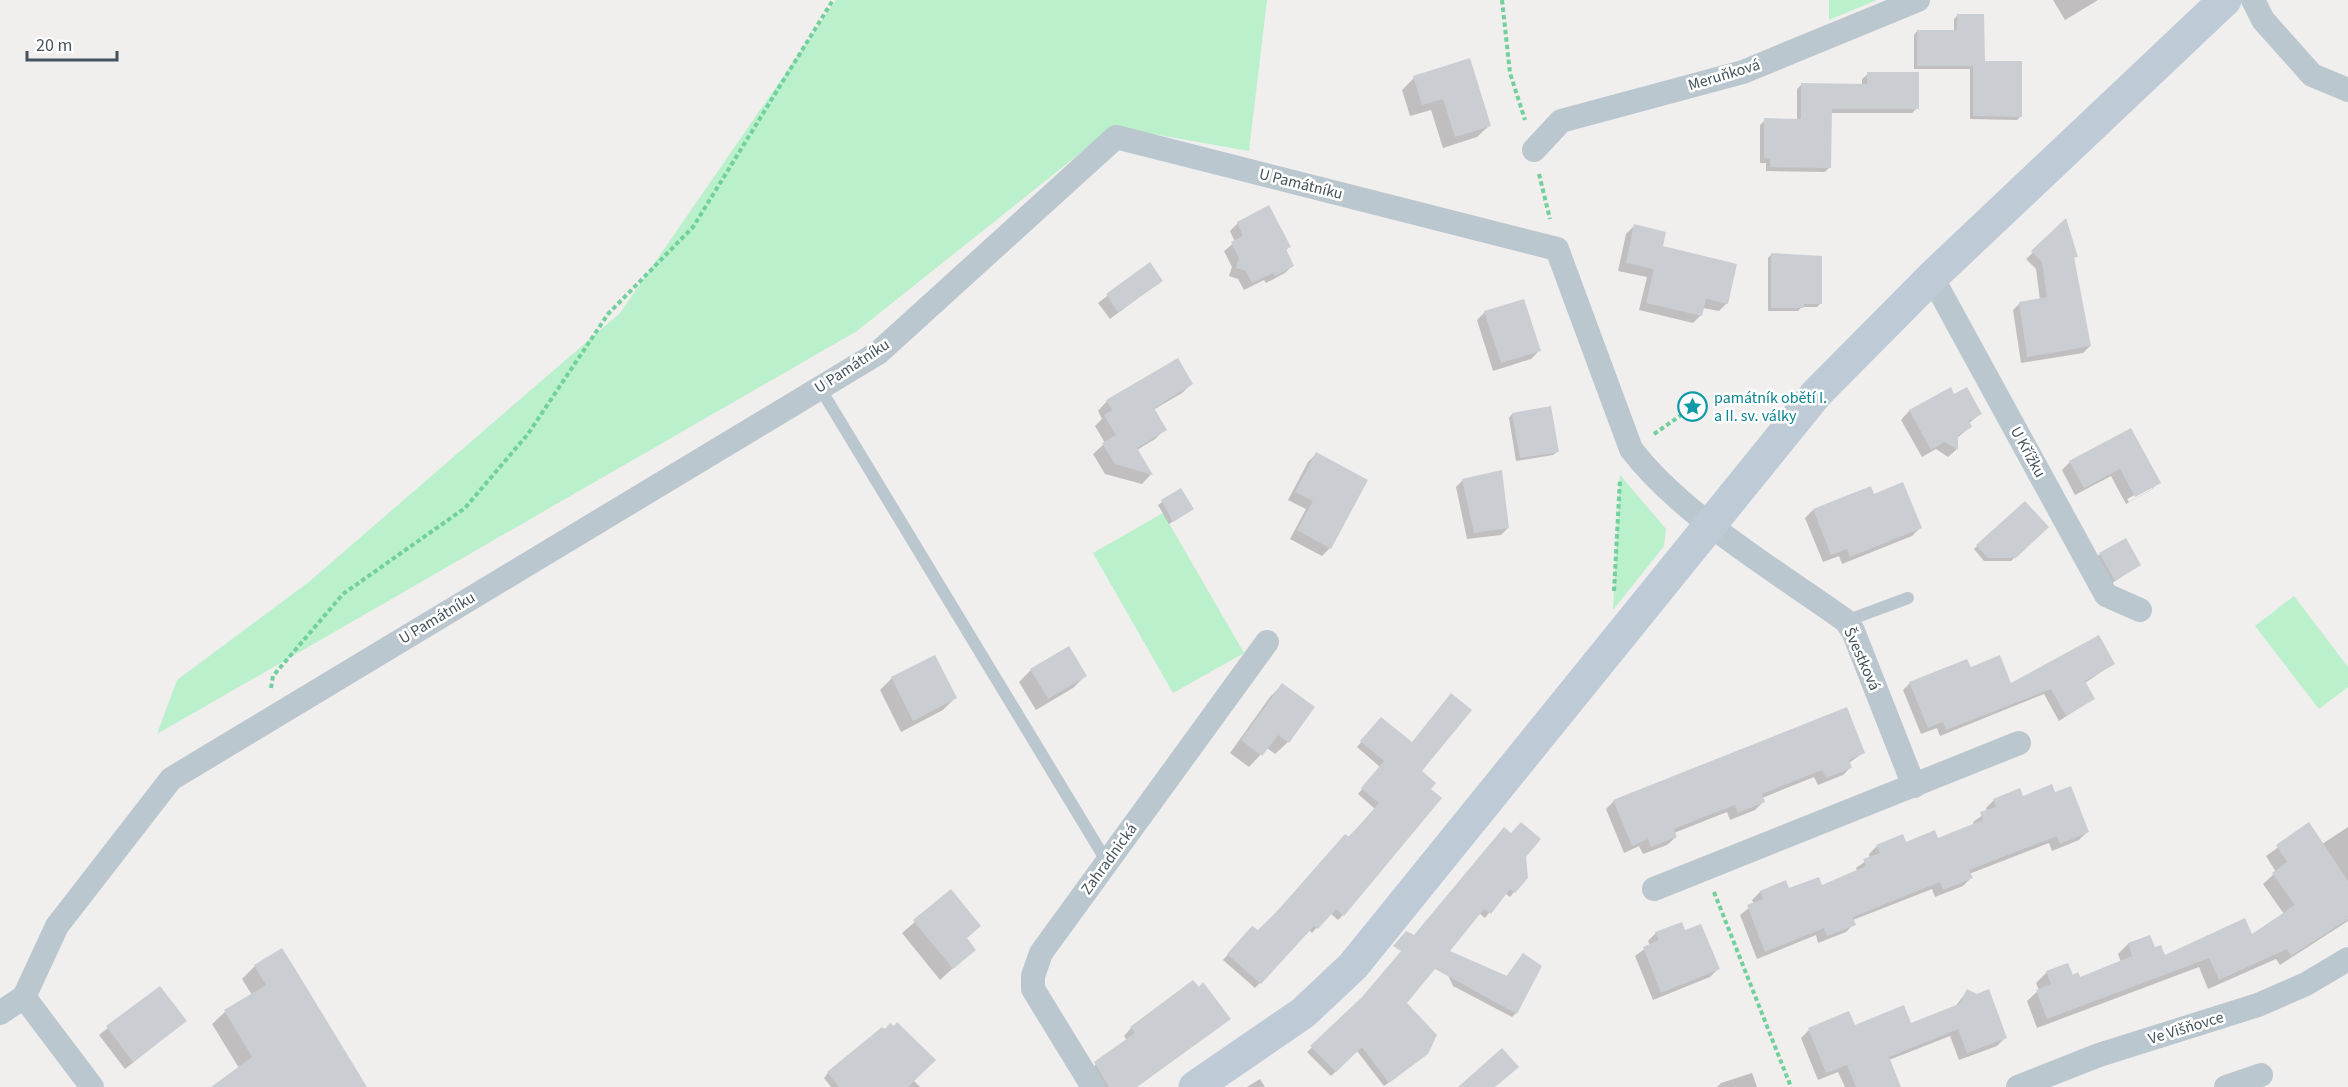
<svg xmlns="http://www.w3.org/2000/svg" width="2348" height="1087" viewBox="0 0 2348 1087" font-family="'Source Sans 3',sans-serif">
	<rect width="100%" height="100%" fill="#f1eeee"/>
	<g fill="#baf0cb">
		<polygon points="836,0 1267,0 1249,151 1113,127 857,331 157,734 177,680 310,581 620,313"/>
		<polygon points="1829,0 1877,0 1829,20"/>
		<polygon points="1620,475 1666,529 1664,546 1613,610"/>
		<polygon points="1163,513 1244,653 1173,693 1093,553"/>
		<polygon points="2294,596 2348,667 2348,687 2319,709 2255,626"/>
	</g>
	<g fill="#0003" fill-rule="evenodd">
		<polygon points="2053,0 2098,0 2065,20"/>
		<polygon points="1958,15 1983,63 2021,116 2017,120 1970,119 1970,69 1914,69 1914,35 1917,31 1954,31 1954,19"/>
		<polygon points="1868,74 1917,108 1912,113 1830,113 1830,167 1825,172 1766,171 1766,163 1760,163 1760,125 1765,120 1797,120 1797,89 1802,84 1862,85 1862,79"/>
		<polygon points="1414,78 1490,125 1477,137 1443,148 1431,110 1410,116 1402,90"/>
		<polygon points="2066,221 2076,256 2073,260 2090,346 2083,353 2021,363 2013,310 2020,303 2040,300 2036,269 2026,259"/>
		<polygon points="1238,223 1289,247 1285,251 1293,265 1285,273 1266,283 1264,280 1244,290 1238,279 1229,276 1232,267 1224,251 1235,242 1230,231"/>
		<polygon points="1634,226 1661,247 1727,303 1719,311 1703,308 1701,315 1693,323 1639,310 1647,277 1618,271 1626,234"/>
		<polygon points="1771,255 1821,303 1817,307 1802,307 1798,311 1768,311 1768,258"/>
		<polygon points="1149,264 1161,281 1110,319 1098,303"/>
		<polygon points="1485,312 1539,351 1531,359 1493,371 1477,320"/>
		<polygon points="1191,384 1182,393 1153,410 1165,429 1155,439 1137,450 1151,474 1142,484 1105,474 1093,454 1105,443 1095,426 1102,419 1098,411 1107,401"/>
		<polygon points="1950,389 1954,396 1980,414 1969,423 1970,427 1957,438 1956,450 1948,457 1936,449 1922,457 1901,420 1909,411"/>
		<polygon points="1512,414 1557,452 1553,455 1516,461 1509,418"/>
		<path d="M2131 430 2159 482 2151 490 2126 504 2111 476 2075 495 2062 470 2070 462ZM2152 486V489L2129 502 2127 499Z"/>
		<polygon points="1316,454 1330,548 1322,556 1290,539 1306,509 1288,500 1308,462"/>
		<polygon points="1463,480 1508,528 1501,535 1467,539 1456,487"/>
		<polygon points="1870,487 1874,495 1920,528 1912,536 1842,564 1839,556 1823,562 1805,518 1813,510"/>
		<polygon points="1162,502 1192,509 1169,524 1158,505"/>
		<polygon points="2025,503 2047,527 2011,561 1984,561 1974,549"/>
		<polygon points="2100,554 2139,565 2111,584 2096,558"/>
		<polygon points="2113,664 2085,683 2093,699 2059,721 2044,694 1940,736 1937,728 1921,734 1903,690 1910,683 1970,669 2011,685"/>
		<polygon points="1031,670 1085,676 1073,688 1036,710 1019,682"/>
		<polygon points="892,678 955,698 943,710 901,732 880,690"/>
		<polygon points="1282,685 1288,742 1275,754 1267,748 1249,767 1230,753 1270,697"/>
		<polygon points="1376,724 1411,744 1420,771 1429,789 1440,798 1343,915 1338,920 1330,913 1312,933 1309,930 1255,988 1223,960 1248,933 1258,932 1375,809 1358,794 1380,767 1357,747"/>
		<polygon points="1863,753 1849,763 1851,767 1843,775 1818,785 1814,777 1762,798 1763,802 1755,810 1730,820 1727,812 1674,833 1676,837 1667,845 1643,854 1639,846 1624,853 1606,809 1614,801"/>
		<polygon points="2054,794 2087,832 2079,840 2052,851 2049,843 1969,874 1971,878 1963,886 1935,897 1932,889 1853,920 1854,924 1846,932 1818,943 1816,935 1757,959 1740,915 1754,904 1752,900 1760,892 1821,887 1858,872 1856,868 1870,858 1869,854 1877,846 1937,840 1974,825 1973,822 1987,812 1986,808 1994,800"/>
		<polygon points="2309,825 2322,844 2348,827 2348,921 2280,965 2276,959 2208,989 2199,967 2037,1028 2027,1001 2039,990 2036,983 2046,973 2067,964 2073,977 2079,979 2121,962 2118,954 2128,944 2154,949 2164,957 2251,936 2284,914 2263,884 2276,872 2266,856"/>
		<polygon points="1525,856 1526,878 1510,897 1505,893 1485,918 1479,913 1448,951 1506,977 1519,959 1516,1013 1512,1017 1453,986 1441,960 1405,1003 1421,1058 1384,1086 1357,1051 1331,1076 1307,1052"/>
		<polygon points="951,891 966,939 974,949 940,980 902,933"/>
		<polygon points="1685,932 1718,969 1710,977 1653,1000 1635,956 1650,945 1648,941 1656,933"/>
		<polygon points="281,950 366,1087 213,1087 239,1068 212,1024 225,1012 252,995 242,979 255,966"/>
		<polygon points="1193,982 1137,1087 1098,1087 1088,1071 1127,1040 1124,1036 1131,1028"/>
		<polygon points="159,988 185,1021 125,1069 99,1035"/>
		<polygon points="1967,991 2005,1038 1997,1046 1959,1060 1950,1036 1889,1060 1897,1087 1845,1087 1838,1072 1818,1080 1801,1038 1809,1030 1911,1025 1955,1007"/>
		<polygon points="828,1073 913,1080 920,1087 831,1087 824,1078"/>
		<polygon points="1752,1073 1757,1087 1717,1087 1721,1083"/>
		<polygon points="1260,1079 1265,1087 1247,1087"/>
	</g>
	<g fill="#caced3">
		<polygon points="1957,14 1984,14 1985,61 2022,61 2022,117 1973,116 1973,66 1917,66 1917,30 1957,30"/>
		<polygon points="1470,58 1491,126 1455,137 1443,99 1422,105 1413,76"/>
		<polygon points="1867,72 1919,72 1919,109 1832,109 1831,168 1770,167 1770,159 1764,158 1764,118 1801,119 1801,83 1867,84"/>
		<polygon points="1269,205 1291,247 1286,249 1294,266 1275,276 1273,273 1252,283 1246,271 1236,268 1239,258 1231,242 1243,236 1237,222"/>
		<polygon points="2066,218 2078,257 2074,257 2091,346 2027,357 2019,302 2047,297 2042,262 2031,251"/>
		<polygon points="1634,224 1666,232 1663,246 1737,264 1728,304 1706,299 1702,316 1646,303 1654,269 1626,263"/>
		<polygon points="1771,253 1822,256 1822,304 1804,304 1804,308 1771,308"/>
		<polygon points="1150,262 1163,281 1118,312 1106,294"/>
		<polygon points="1524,299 1541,351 1501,363 1484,311"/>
		<polygon points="1178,358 1193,384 1154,408 1167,430 1137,448 1153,475 1115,464 1102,443 1116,435 1104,415 1112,410 1106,400"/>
		<polygon points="1951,387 1954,394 1967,387 1982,414 1969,421 1972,427 1958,435 1958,450 1944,442 1931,450 1909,410"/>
		<polygon points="1551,406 1559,452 1520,458 1512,413"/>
		<polygon points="2131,428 2161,483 2135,497 2120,469 2084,488 2069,461"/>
		<polygon points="1316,452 1368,480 1331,549 1297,530 1313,501 1295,492"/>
		<polygon points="1502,470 1509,528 1474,533 1462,479"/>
		<polygon points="1903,482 1922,528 1850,557 1847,549 1831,555 1813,509 1871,486 1874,494"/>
		<polygon points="1181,488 1194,509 1173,522 1161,500"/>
		<polygon points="2025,501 2049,527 2016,558 1988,558 1976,545"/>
		<polygon points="2126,538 2141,565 2115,581 2099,553"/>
		<polygon points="2099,635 2115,664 2085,681 2095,699 2066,716 2051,689 1946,730 1943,722 1928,728 1909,682 1967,659 1971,667 2000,655 2011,683"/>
		<polygon points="1069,646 1087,676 1048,699 1030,669"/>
		<polygon points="935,655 957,698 913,721 891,677"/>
		<polygon points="1282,683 1315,707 1289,743 1278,735 1262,756 1241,740"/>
		<polygon points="1451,693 1472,710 1422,771 1436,783 1431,789 1442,798 1344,916 1336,909 1318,929 1314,926 1261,984 1227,954 1252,926 1258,930 1279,909 1345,834 1349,837 1379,803 1361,788 1384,761 1360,741 1381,717 1412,742"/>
		<polygon points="1847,707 1865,753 1849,760 1852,768 1826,778 1822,770 1762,794 1765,802 1738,813 1735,805 1706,816 1674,829 1677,837 1651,847 1648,839 1632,846 1613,800"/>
		<polygon points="2052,784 2055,792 2071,786 2089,832 2060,844 2057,836 1969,870 1973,878 1943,890 1940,882 1853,917 1856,925 1827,936 1824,928 1765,952 1747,905 1763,899 1760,891 1786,880 1789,888 1819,877 1822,885 1866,866 1863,859 1880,853 1876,845 1903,834 1906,842 1935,830 1938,838 1983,820 1980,812 1996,807 1993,799 2020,788 2023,796"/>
		<polygon points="1521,822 1541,839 1526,857 1528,878 1515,893 1510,889 1491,914 1484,909 1450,951 1507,976 1523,953 1542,966 1517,1014 1435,969 1407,1003 1437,1035 1428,1054 1389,1083 1362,1047 1336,1072 1310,1046 1362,997 1401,951 1393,946 1406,931 1414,935 1504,827 1511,833"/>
		<polygon points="2309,822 2348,881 2348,919 2291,956 2287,949 2219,980 2209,958 2047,1019 2036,990 2051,984 2046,971 2068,963 2073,975 2078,972 2080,977 2132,956 2128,943 2150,935 2155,947 2161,945 2165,955 2245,918 2252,934 2295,905 2272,873 2287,862 2276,845"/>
		<polygon points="951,889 981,926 967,938 976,950 953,969 913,920"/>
		<polygon points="1682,922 1685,930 1701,924 1720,969 1661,993 1643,947 1659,940 1655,932"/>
		<polygon points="282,948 294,967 367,1087 211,1087 252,1057 224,1010 266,985 254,965"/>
		<polygon points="1193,980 1199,987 1203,982 1231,1019 1137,1087 1109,1087 1094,1062 1135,1033 1130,1027"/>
		<polygon points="160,986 187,1021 133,1062 106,1026"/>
		<polygon points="1967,989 1977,994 1989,989 2007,1038 1967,1053 1958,1029 1889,1057 1901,1087 1856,1087 1847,1065 1826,1073 1808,1028 1849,1011 1855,1025 1904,1005 1911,1023 1959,1004"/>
		<polygon points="897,1022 936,1060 908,1087 839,1087 827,1072 882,1027 885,1029 890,1023 894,1026"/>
		<polygon points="1502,1048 1519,1067 1495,1087 1458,1087"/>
	</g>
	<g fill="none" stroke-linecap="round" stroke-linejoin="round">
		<g stroke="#71d09b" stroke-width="4" stroke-dasharray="4.5 3" stroke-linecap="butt">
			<polyline points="1502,0 1510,73 1525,120"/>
			<polyline points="1539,174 1550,219"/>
			<polyline points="1654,434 1693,407"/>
			<polyline points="1614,591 1620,479"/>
			<polyline points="271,688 273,676 343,594 465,508 528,434 608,314 693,227 833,0"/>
			<polyline points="1714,892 1791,1087"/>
		</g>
		<g stroke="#bbc7ce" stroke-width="12">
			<polyline points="820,388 1107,862"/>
			<polyline points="1846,621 1908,598"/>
		</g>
		<g stroke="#bbc7ce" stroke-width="24">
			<polyline points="2253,0 2263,20 2312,75 2348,90"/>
			<polyline points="1534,150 1561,121 1743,72 1918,0"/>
			<polyline points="1932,277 2106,595 2140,610"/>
			<polyline points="1654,889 2019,743"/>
			<polyline points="24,997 92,1087"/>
			<path d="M0 1013 24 997 57 926 171 779 878 353 1116 137 1557 249 1631 449C1681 515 1778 572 1846 621L1853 631 1914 786"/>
			<polyline points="1093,1087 1033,989 1033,976 1041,953 1267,642"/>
			<polyline points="2018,1087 2099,1055 2258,1005 2306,984 2348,959"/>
			<polyline points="2226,1087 2261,1075"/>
		</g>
		<polyline stroke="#becbd6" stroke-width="33" points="1195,1087 1303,1013 1353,966 1816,394 1932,277 2225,0"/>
	</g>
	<defs>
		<symbol id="sight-ring" viewBox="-11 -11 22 22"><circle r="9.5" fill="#fff" stroke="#0f9aa8" stroke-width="1.5"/><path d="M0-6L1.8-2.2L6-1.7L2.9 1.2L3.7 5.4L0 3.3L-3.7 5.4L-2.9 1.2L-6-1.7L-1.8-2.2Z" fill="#0f9aa8"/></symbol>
	</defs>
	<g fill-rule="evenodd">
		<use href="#sight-ring" x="1676" y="390" width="33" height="33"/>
	</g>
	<g text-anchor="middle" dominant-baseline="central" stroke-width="5" stroke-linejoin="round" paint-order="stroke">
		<g font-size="16" fill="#45535c" stroke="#fff">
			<text transform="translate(1724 75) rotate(-17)">Meruňková</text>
			<text transform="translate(1301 184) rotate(14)">U Památníku</text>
			<text transform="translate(852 366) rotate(-33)">U Památníku</text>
			<text transform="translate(2028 452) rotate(61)">U Křížku</text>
			<text transform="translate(437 618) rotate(-31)">U Památníku</text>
			<text transform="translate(1862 659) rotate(66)">Švestková</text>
			<text transform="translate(1109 859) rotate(-54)">Zahradnická</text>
			<text transform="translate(2186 1028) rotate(-17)">Ve Višňovce</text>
		</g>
		<g font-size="16" fill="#0d838f" stroke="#fff" text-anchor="start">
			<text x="1714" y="398">památník obětí I.<tspan x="1714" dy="18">a II. sv. války</tspan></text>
		</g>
	</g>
	<path d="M27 51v9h90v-9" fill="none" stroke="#45535c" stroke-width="3"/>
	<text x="36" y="51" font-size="18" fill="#45535c" stroke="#ffffff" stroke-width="4.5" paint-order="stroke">20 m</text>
</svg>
